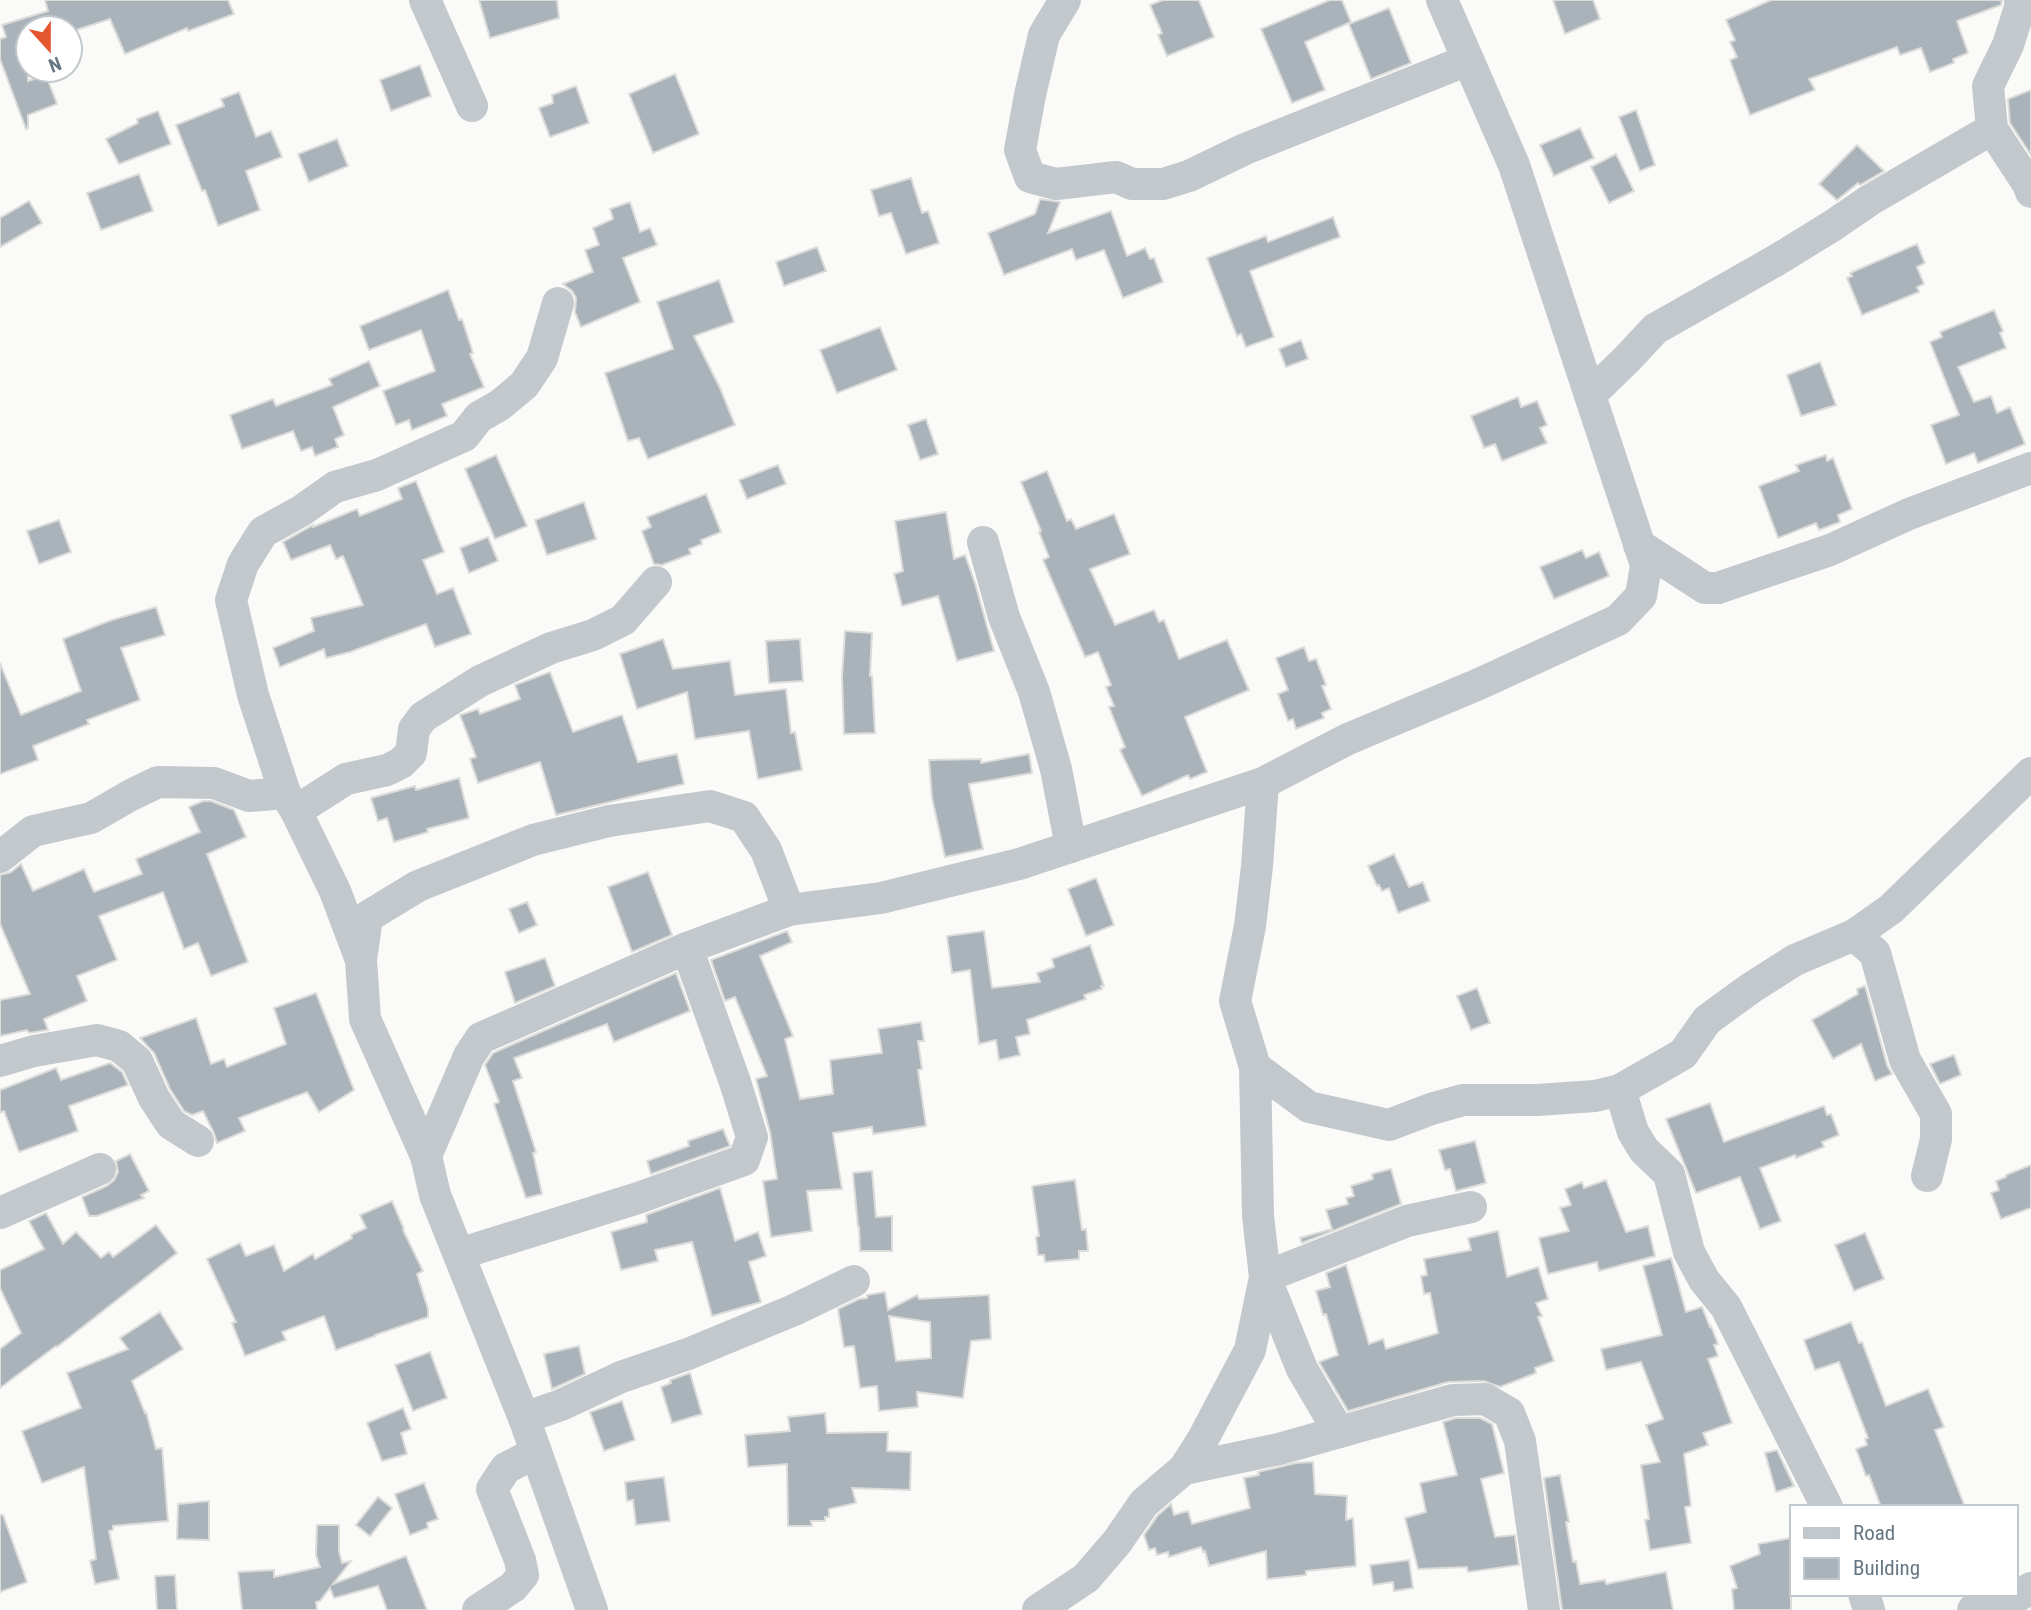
<svg xmlns="http://www.w3.org/2000/svg" width="2031" height="1610" viewBox="0 0 2031 1610" font-family="'Roboto Condensed',sans-serif">
	<rect width="100%" height="100%" fill="#fafaf8"/>
	<g fill="#aab3b9" stroke="#dcdcda" stroke-width="2" fill-rule="evenodd">
		<polygon points="45,0 228,0 234,14 188,31 187,28 125,54 110,19 70,32 70,28 28,28 28,81 46,75 57,104 28,115 28,128 26,129 0,59 0,39 6,37 2,25 48,11"/>
		<polygon points="479,0 557,0 559,18 490,38"/>
		<polygon points="1163,0 1199,0 1214,37 1167,56 1158,35 1162,33 1150,5"/>
		<polygon points="1330,0 1342,0 1351,22 1305,42 1325,90 1292,103 1261,29"/>
		<polygon points="1553,0 1593,0 1600,19 1565,34"/>
		<polygon points="1771,0 2002,0 2001,5 1957,21 1968,53 1953,59 1954,63 1930,72 1921,48 1900,55 1897,47 1809,79 1815,90 1750,115 1730,60 1737,57 1730,42 1735,40 1726,20"/>
		<polygon points="1389,8 1411,63 1371,79 1349,24"/>
		<polygon points="420,65 431,96 391,111 380,80"/>
		<polygon points="675,74 699,134 653,153 629,94"/>
		<polygon points="576,86 589,123 550,137 539,108 553,103 552,95"/>
		<polygon points="2031,90 2031,155 2010,123 2008,99"/>
		<polygon points="239,92 256,137 271,131 282,157 246,171 260,210 218,226 205,190 202,191 176,125 224,106 221,99"/>
		<polygon points="1636,110 1655,165 1640,171 1619,117"/>
		<polygon points="158,111 171,144 119,164 106,139 138,123 137,119"/>
		<polygon points="1580,128 1594,158 1554,176 1540,145"/>
		<polygon points="337,139 348,166 309,182 298,154"/>
		<polygon points="1857,145 1884,171 1860,185 1858,183 1837,200 1819,184"/>
		<polygon points="1616,154 1634,191 1609,203 1591,167"/>
		<polygon points="139,174 153,211 101,230 87,193"/>
		<polygon points="911,178 922,213 928,211 939,243 906,254 891,213 879,216 871,190"/>
		<polygon points="1040,199 1060,202 1048,233 1111,211 1127,256 1145,248 1150,259 1154,258 1163,282 1123,298 1104,250 1076,260 1072,249 1004,275 988,233 1035,214"/>
		<polygon points="29,201 42,223 0,247 0,218"/>
		<polygon points="630,202 640,232 650,228 657,245 623,258 640,302 581,327 575,312 576,298 572,291 563,284 593,272 585,250 599,245 593,228 613,219 610,209"/>
		<polygon points="1333,217 1340,237 1250,271 1274,337 1246,347 1241,334 1237,336 1207,258 1266,236 1268,242"/>
		<polygon points="1917,244 1925,263 1917,267 1924,284 1917,287 1919,292 1862,315 1847,278 1852,276 1850,273"/>
		<polygon points="817,247 826,271 784,286 776,262"/>
		<polygon points="719,280 734,322 694,336 720,388 735,425 648,459 639,438 628,441 605,373 673,349 657,302"/>
		<polygon points="448,290 459,320 462,319 473,353 470,354 484,387 442,404 447,416 412,430 409,420 396,425 383,391 435,371 421,330 369,350 360,326"/>
		<polygon points="1994,310 2003,331 2000,333 2006,348 1958,367 1974,402 1991,396 1997,413 2010,407 2025,444 1978,463 1974,453 1946,464 1931,425 1959,415 1930,342 1942,337 1940,332"/>
		<polygon points="880,327 897,370 837,393 820,350"/>
		<polygon points="1301,340 1308,359 1286,367 1279,349"/>
		<polygon points="369,361 380,386 333,407 344,435 335,439 338,447 315,456 312,447 301,451 293,431 242,449 230,415 273,399 276,406 332,385 329,379"/>
		<polygon points="1820,362 1836,405 1801,416 1787,375"/>
		<polygon points="1518,397 1521,407 1537,401 1547,425 1540,428 1547,443 1502,461 1495,444 1484,448 1471,416"/>
		<polygon points="926,419 938,454 920,460 908,425"/>
		<polygon points="496,455 527,526 495,539 465,469"/>
		<polygon points="1826,455 1827,461 1833,458 1852,509 1838,515 1840,522 1819,530 1816,523 1778,538 1759,486 1799,471 1796,465"/>
		<polygon points="778,465 786,484 747,499 739,480"/>
		<polygon points="1047,471 1067,521 1071,519 1076,529 1114,514 1130,554 1090,569 1115,625 1154,610 1159,622 1164,620 1179,659 1227,640 1249,690 1185,717 1207,772 1190,779 1188,775 1142,796 1120,750 1125,747 1109,707 1114,706 1106,687 1111,685 1098,652 1085,657 1043,560 1049,557 1039,532 1041,531 1021,482"/>
		<polygon points="416,481 444,552 423,560 437,594 453,588 471,634 435,647 426,624 350,652 326,658 324,649 280,667 273,648 314,631 311,618 363,605 343,556 336,559 330,545 291,560 283,542 313,525 313,527 357,509 360,516 402,499 398,488"/>
		<polygon points="706,494 721,532 701,540 702,544 689,549 691,554 662,565 654,564 642,531 651,527 647,517"/>
		<polygon points="584,502 596,539 547,555 535,520"/>
		<polygon points="946,512 954,559 965,555 975,583 994,651 957,661 938,596 902,606 894,574 903,571 895,521"/>
		<polygon points="59,520 71,552 39,564 27,531"/>
		<polygon points="488,537 498,561 469,573 460,548"/>
		<polygon points="1582,550 1586,558 1599,552 1609,576 1554,599 1540,567"/>
		<polygon points="156,607 165,635 121,648 140,700 87,720 89,724 33,746 38,760 0,774 0,663 21,715 81,691 63,639 109,621"/>
		<polygon points="845,631 872,633 870,676 872,676 875,733 844,734 842,677"/>
		<polygon points="663,639 673,669 730,661 735,695 786,689 791,733 795,732 802,770 758,779 749,731 695,739 687,692 637,709 620,654"/>
		<polygon points="800,639 803,681 769,683 766,641"/>
		<polygon points="1304,647 1309,661 1316,659 1326,685 1322,686 1331,709 1322,713 1324,718 1296,729 1293,719 1288,721 1278,694 1288,690 1276,658"/>
		<polygon points="550,672 573,732 622,715 638,762 677,754 684,784 556,815 540,762 478,783 470,759 476,757 460,715 478,709 480,714 520,699 515,685"/>
		<polygon points="1029,754 1032,773 969,784 983,849 945,857 932,798 929,760 981,759 981,763"/>
		<polygon points="459,778 469,818 427,829 428,832 394,842 387,818 378,821 371,798 415,786 416,790"/>
		<polygon points="203,801 211,801 234,810 246,837 207,854 248,962 211,976 198,943 184,949 163,892 99,916 117,960 77,976 87,1001 44,1019 48,1030 29,1033 27,1030 0,1036 0,1000 30,994 0,924 0,875 11,872 21,864 33,891 84,869 94,892 142,874 136,859 200,832 189,807"/>
		<polygon points="1394,854 1409,887 1423,882 1430,901 1398,913 1389,888 1382,891 1379,885 1377,886 1368,866"/>
		<polygon points="648,872 672,935 632,952 608,887"/>
		<polygon points="1096,878 1114,925 1086,936 1068,889"/>
		<polygon points="527,902 537,925 519,933 509,909"/>
		<polygon points="787,931 792,942 760,956 793,1036 785,1039 800,1099 833,1094 830,1060 882,1053 878,1029 921,1022 924,1041 918,1041 922,1069 918,1070 926,1126 873,1134 872,1127 833,1133 842,1189 807,1191 812,1231 771,1237 763,1181 777,1179 770,1132 756,1079 767,1076 735,997 725,1001 711,960"/>
		<polygon points="984,931 992,988 1040,982 1037,973 1054,967 1052,959 1090,945 1104,986 1101,986 1102,989 1084,995 1086,999 1027,1020 1030,1034 1016,1037 1020,1055 999,1060 996,1040 979,1044 970,970 952,973 947,936"/>
		<polygon points="545,958 555,986 515,1003 505,972"/>
		<polygon points="676,973 690,1011 614,1042 607,1024 514,1058 522,1078 513,1081 536,1152 533,1153 542,1194 526,1198 494,1104 499,1102 485,1065 493,1053"/>
		<polygon points="1865,986 1887,1065 1892,1074 1875,1081 1861,1044 1833,1059 1812,1020 1858,994 1857,989"/>
		<polygon points="1477,988 1490,1023 1471,1030 1457,996"/>
		<polygon points="316,993 354,1090 319,1112 307,1092 239,1118 245,1131 217,1143 214,1133 203,1111 192,1115 184,1111 170,1089 154,1053 140,1038 196,1018 211,1064 224,1059 227,1067 286,1044 274,1008"/>
		<polygon points="1954,1055 1961,1075 1940,1084 1930,1064"/>
		<polygon points="110,1063 122,1072 128,1085 69,1106 78,1131 19,1152 4,1111 0,1113 0,1090 56,1068 61,1080"/>
		<polygon points="1710,1103 1724,1142 1824,1106 1827,1115 1831,1114 1839,1135 1822,1142 1824,1147 1796,1158 1795,1155 1760,1168 1781,1221 1760,1229 1740,1177 1696,1193 1666,1119"/>
		<polygon points="723,1129 730,1146 651,1174 647,1161 689,1146 688,1141"/>
		<polygon points="1475,1141 1486,1183 1456,1191 1450,1169 1445,1170 1439,1150"/>
		<polygon points="130,1154 149,1191 141,1195 144,1198 97,1216 89,1216 82,1197 107,1186 114,1180 118,1172 116,1161"/>
		<polygon points="2031,1165 2031,1208 2001,1219 1991,1193 1999,1190 1996,1181 2006,1177 2006,1175"/>
		<polygon points="1391,1169 1401,1204 1302,1243 1300,1238 1332,1229 1326,1210 1348,1204 1346,1198 1354,1196 1351,1186 1373,1179 1372,1174"/>
		<polygon points="872,1171 876,1217 892,1216 892,1251 860,1251 859,1227 858,1227 853,1173"/>
		<polygon points="1075,1180 1082,1230 1086,1229 1088,1251 1079,1251 1079,1259 1045,1262 1044,1255 1038,1255 1036,1237 1039,1236 1032,1186"/>
		<polygon points="1606,1180 1626,1232 1648,1226 1655,1256 1599,1271 1597,1262 1548,1274 1539,1238 1569,1231 1560,1208 1571,1205 1565,1189 1582,1182 1584,1188"/>
		<polygon points="720,1188 735,1241 758,1232 766,1256 749,1262 761,1302 712,1316 692,1242 655,1250 658,1261 621,1270 611,1232 647,1222 646,1215"/>
		<polygon points="392,1201 404,1229 403,1230 423,1271 417,1274 428,1309 428,1317 375,1335 375,1336 336,1350 324,1316 282,1332 286,1340 245,1356 232,1323 236,1322 207,1259 240,1243 246,1256 274,1245 284,1271 313,1254 315,1259 352,1238 351,1235 366,1228 360,1215"/>
		<polygon points="46,1213 63,1244 76,1232 101,1258 109,1252 113,1257 156,1225 177,1253 57,1347 56,1346 0,1388 0,1349 21,1333 0,1288 0,1270 44,1249 29,1221"/>
		<polygon points="1498,1231 1507,1277 1538,1267 1548,1299 1536,1303 1542,1316 1538,1317 1554,1361 1535,1368 1536,1373 1500,1387 1484,1381 1448,1382 1348,1411 1319,1362 1338,1355 1326,1314 1323,1315 1316,1291 1330,1287 1326,1273 1346,1265 1369,1344 1383,1339 1386,1349 1438,1333 1430,1293 1424,1294 1421,1276 1427,1275 1424,1259 1471,1250 1468,1238"/>
		<polygon points="1865,1233 1884,1279 1854,1291 1835,1245"/>
		<polygon points="1671,1258 1686,1312 1702,1307 1710,1327 1711,1326 1718,1344 1714,1345 1718,1356 1708,1359 1732,1423 1703,1433 1708,1445 1684,1454 1691,1506 1685,1507 1691,1543 1650,1550 1645,1520 1649,1519 1641,1465 1660,1462 1646,1425 1663,1419 1641,1362 1606,1370 1601,1349 1662,1335 1643,1266"/>
		<path d="M885 1292 888 1310 917 1295 919 1299 989 1295 991 1339 971 1341 963 1398 917 1392 918 1407 879 1411 877 1386 860 1388 854 1346 844 1347 838 1309 859 1299 867 1298V1295ZM889 1316 930 1322 931 1358 896 1361Z"/>
		<polygon points="160,1312 183,1349 132,1381 145,1413 146,1412 156,1449 162,1448 168,1521 113,1526 113,1530 109,1531 119,1579 95,1584 90,1561 96,1559 84,1467 42,1483 22,1431 81,1408 67,1373 128,1349 120,1338"/>
		<polygon points="1851,1322 1859,1343 1862,1342 1886,1406 1928,1389 1944,1427 1935,1430 1965,1507 1881,1507 1869,1475 1866,1476 1856,1449 1867,1445 1865,1439 1868,1438 1839,1362 1815,1370 1804,1340"/>
		<polygon points="579,1346 585,1374 552,1389 544,1354"/>
		<polygon points="430,1352 447,1398 413,1411 395,1365"/>
		<polygon points="690,1373 702,1414 672,1423 661,1387 671,1383 670,1380"/>
		<polygon points="622,1401 635,1440 604,1451 590,1412"/>
		<polygon points="403,1408 411,1429 401,1433 407,1454 382,1461 367,1423"/>
		<polygon points="825,1413 827,1433 888,1432 887,1451 911,1452 910,1490 852,1488 856,1503 829,1509 829,1517 825,1517 825,1521 811,1521 812,1526 788,1526 787,1464 748,1467 745,1435 790,1431 788,1417"/>
		<polygon points="1456,1418 1480,1418 1492,1424 1504,1473 1481,1479 1495,1537 1515,1535 1519,1565 1468,1572 1467,1567 1418,1569 1405,1518 1426,1512 1420,1483 1457,1475 1443,1422"/>
		<polygon points="1777,1450 1794,1486 1776,1492 1765,1453"/>
		<polygon points="1313,1462 1315,1494 1347,1496 1346,1520 1353,1518 1356,1566 1306,1571 1306,1575 1267,1579 1266,1551 1209,1566 1205,1551 1203,1552 1201,1547 1169,1557 1168,1552 1157,1555 1155,1548 1149,1550 1144,1535 1158,1515 1171,1504 1174,1515 1188,1511 1192,1524 1250,1508 1244,1478 1259,1475 1258,1472 1296,1463"/>
		<polygon points="1560,1475 1569,1522 1566,1522 1573,1562 1576,1561 1580,1584 1605,1580 1606,1584 1666,1572 1673,1610 1562,1610 1544,1478"/>
		<polygon points="664,1477 670,1521 636,1525 633,1500 627,1501 625,1482"/>
		<polygon points="424,1483 438,1519 427,1523 428,1528 410,1535 395,1494"/>
		<polygon points="378,1497 392,1508 370,1536 356,1525"/>
		<polygon points="209,1501 209,1540 177,1539 178,1504"/>
		<polygon points="0,1515 3,1515 27,1582 0,1592"/>
		<polygon points="317,1525 339,1525 339,1551 342,1563 351,1561 333,1584 406,1556 427,1610 387,1610 378,1586 334,1598 330,1588 320,1601 316,1602 317,1610 242,1610 238,1572 274,1570 274,1577 320,1567 316,1555"/>
		<polygon points="1791,1538 1791,1610 1734,1610 1732,1589 1737,1588 1730,1566 1760,1554 1758,1544"/>
		<polygon points="1409,1560 1413,1588 1394,1591 1393,1582 1373,1585 1370,1565"/>
		<polygon points="175,1575 177,1610 157,1610 155,1576"/>
	</g>
	<g fill="none" stroke-linecap="round" stroke-linejoin="round">
		<g stroke="#c3c8cc" stroke-width="32">
			<polyline points="425,0 472,106"/>
			<polyline points="1065,0 1044,35 1030,95 1020,150 1030,177 1056,184 1116,177 1132,184 1163,184 1189,176 1245,149 1468,60"/>
			<polyline points="2020,0 2021,4 2008,45 1988,86 1992,129 2028,184 2031,192"/>
			<polyline points="1590,395 1628,358 1655,329 1775,261 1832,226 1870,200 1992,129"/>
			<polyline points="983,542 1004,617 1034,692 1056,769 1071,847"/>
			<polyline points="1639,545 1705,588 1718,588 1830,550 1909,514 2031,468"/>
			<polyline points="296,811 346,779 387,770 401,763 411,753 414,729 423,717 480,681 551,648 593,635 623,620 656,582"/>
			<polyline points="0,857 33,831 91,818 131,795 158,782 214,783 249,796 285,793"/>
			<polyline points="1854,935 1875,953 1905,1060 1936,1114 1936,1139 1927,1176"/>
			<polyline points="361,960 335,891 296,811 285,793 253,695 231,600 243,564 263,532 301,511 335,487 377,475 464,436 479,417 500,405 524,385 542,358 558,303"/>
			<polyline points="0,1061 34,1051 97,1040 119,1046 137,1061 154,1098 171,1124 198,1141"/>
			<polyline points="1255,1067 1309,1107 1389,1125 1431,1109 1463,1100 1537,1100 1595,1096 1620,1090 1683,1054 1707,1020 1751,988 1795,960 1854,935 1891,909 2031,773"/>
			<polyline points="1620,1090 1633,1132 1644,1150 1669,1174 1689,1252 1704,1280 1726,1307 1827,1507"/>
			<polyline points="426,1156 365,1019 361,960 367,917 418,886 533,840 609,821 710,806 744,817 766,850 789,910"/>
			<polyline points="0,1213 100,1169"/>
			<polyline points="459,1254 638,1198 744,1160 752,1137 735,1082 687,948"/>
			<polyline points="524,1418 561,1405 621,1377 688,1354 794,1310 854,1281"/>
			<polyline points="1339,1432 1302,1369 1265,1277 1407,1221 1471,1207"/>
			<polyline points="1184,1469 1279,1449 1453,1400 1485,1399 1509,1413 1520,1441 1544,1610"/>
			<polyline points="1864,1594 1869,1610"/>
			<polyline points="478,1610 513,1587 523,1575 520,1560 492,1489 506,1468 535,1453"/>
			<polyline points="592,1610 524,1418 435,1195 426,1156 469,1056 481,1038 687,948 789,910 881,898 1019,864 1263,783 1348,739 1479,684 1618,620 1641,596 1646,565 1514,165 1442,0"/>
			<polyline points="1038,1610 1086,1578 1117,1542 1144,1503 1184,1469 1203,1439 1250,1350 1265,1277 1258,1216 1255,1067 1235,1001 1250,926 1257,866 1263,783"/>
			<polyline points="1973,1610 2005,1604 2031,1588"/>
		</g>
	</g>
	<rect x="1790" y="1505" width="228" height="91" fill="#ffffff" stroke="#c1c8cd" stroke-width="2"/>
	<rect x="1804" y="1528" width="35" height="10" fill="#c3c8cc" stroke="#c1c8cd" stroke-width="2"/>
	<text x="1853" y="1540" font-size="21" fill="#657683">Road</text>
	<rect x="1804" y="1558" width="35" height="21" fill="#aab3b9" stroke="#c1c8cd" stroke-width="2"/>
	<text x="1853" y="1575" font-size="21" fill="#657683">Building</text>
	<g transform="translate(49 49) rotate(159)"><circle r="33" fill="#ffffff" stroke="#c1c8cd" stroke-width="2"/>
	<path d="M0-5L12 26L0 18L-12 26Z" fill="#e4572e"/>
	<text y="-10" font-size="19" font-weight="bold" text-anchor="middle" fill="#657683">N</text>
	</g>
</svg>
